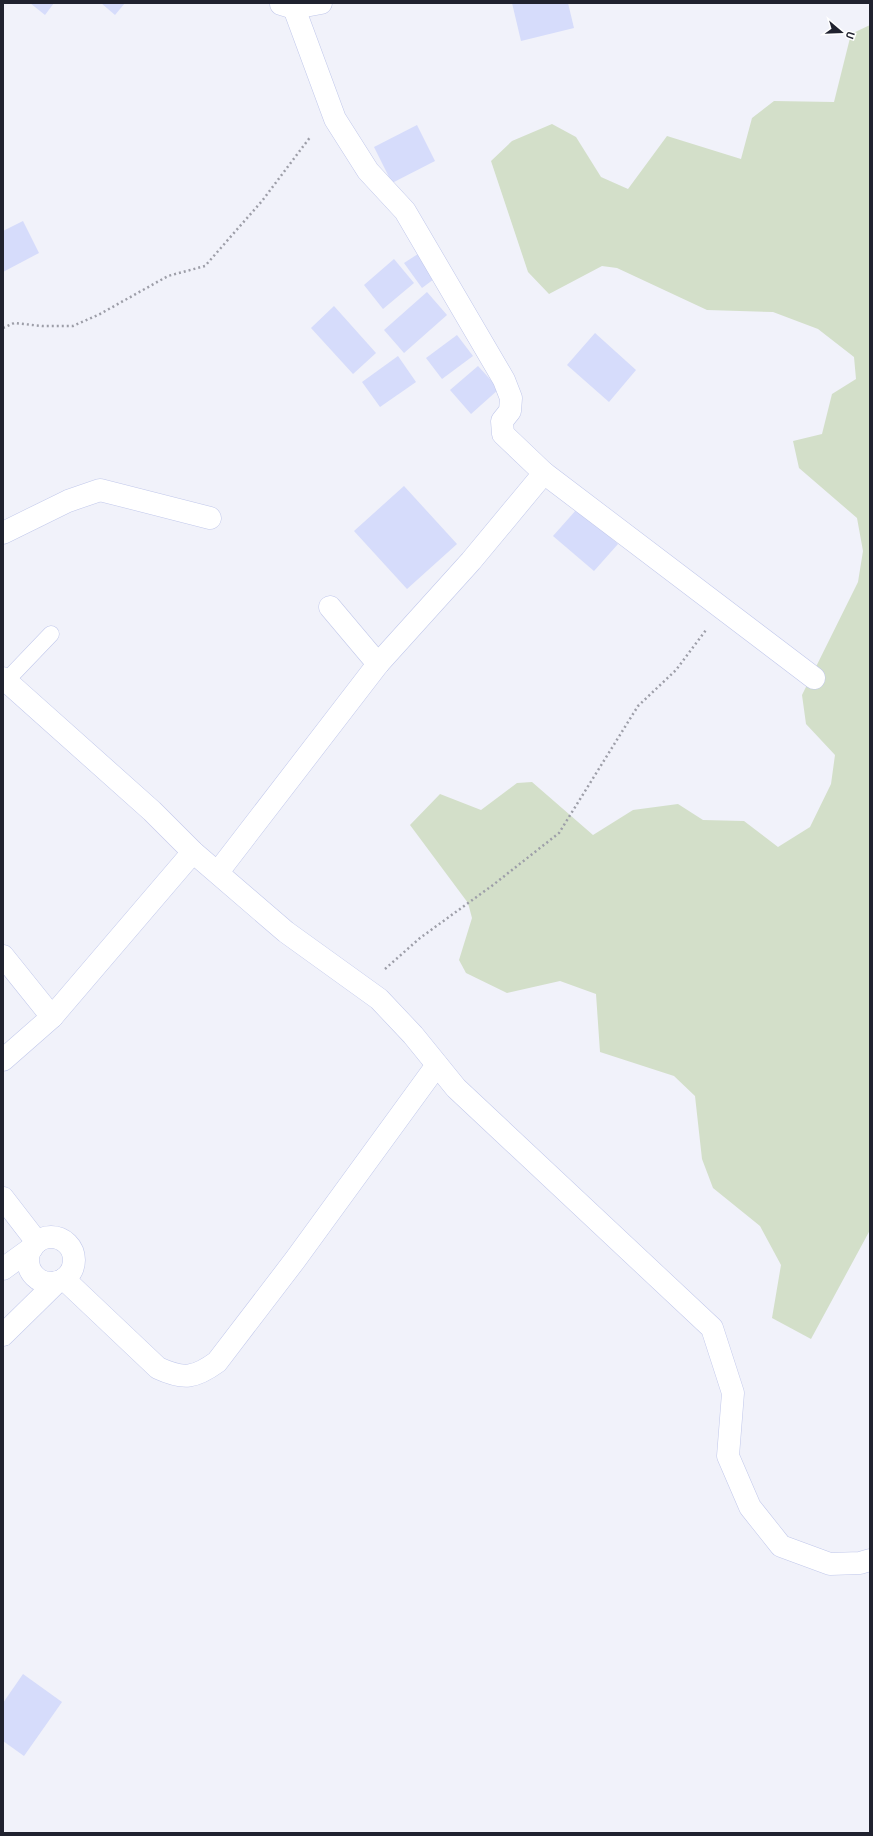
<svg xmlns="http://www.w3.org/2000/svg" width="873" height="1836" viewBox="0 0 873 1836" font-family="'PT Sans',sans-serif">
	<rect width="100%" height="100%" fill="#f1f2fa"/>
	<polygon fill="#d3dfc9" points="870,25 870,1230 811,1339 772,1318 781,1265 760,1226 713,1188 702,1159 695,1096 674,1076 600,1052 596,994 560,981 507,993 466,973 459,960 472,918 468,903 410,825 440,794 481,810 517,783 532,782 593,835 633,810 678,804 703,820 744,821 778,847 810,827 831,784 835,755 806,724 802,695 858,582 863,551 857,518 799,468 793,441 822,434 832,394 856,379 854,357 818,329 773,312 707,310 617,268 602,266 549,294 528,272 491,161 512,141 552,124 576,137 601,177 628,189 667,136 741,159 752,118 774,101 834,102 851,34"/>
	<g fill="#d6dcfb">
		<polygon points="30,3 54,3 45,15"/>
		<polygon points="101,3 125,3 115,15"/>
		<polygon points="512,3 568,3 574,28 521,41"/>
		<polygon points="417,125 435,161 392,183 374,147"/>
		<polygon points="23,221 39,253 3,272 3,231"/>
		<polygon points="421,252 438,276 422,288 404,263"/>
		<polygon points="394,259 414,283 383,309 364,285"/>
		<polygon points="427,292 447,315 404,353 384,330"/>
		<polygon points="334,306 376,353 353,374 311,328"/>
		<polygon points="595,333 636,370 609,402 567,365"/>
		<polygon points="457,335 473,356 442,379 426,358"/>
		<polygon points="398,356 416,382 380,407 362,382"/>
		<polygon points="478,366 499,389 471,414 450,390"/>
		<polygon points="404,486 457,544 407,589 354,531"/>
		<polygon points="577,509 618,544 594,571 553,536"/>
		<polygon points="23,1674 62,1702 24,1756 3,1741 3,1703"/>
	</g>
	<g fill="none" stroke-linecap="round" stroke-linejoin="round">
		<defs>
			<polyline id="service" points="6,681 51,634"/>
			<g id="minor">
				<polyline points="281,4 294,8 321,3"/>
				<polyline points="294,8 335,119 368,171 405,211 504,380 511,398 510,411 502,421 503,434 544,473 814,678"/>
				<polyline points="3,533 68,501 100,490 210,518"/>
				<polyline points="330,607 378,664"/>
				<polyline points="3,678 152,811 193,852 286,932 379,999 413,1035 456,1088 712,1328 733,1393 728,1456 750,1507 781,1546 830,1564 860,1563 870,1560"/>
				<polyline points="218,872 378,664 471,561 544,473"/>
				<polyline points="3,956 52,1017"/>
				<polyline points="3,1060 52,1017 193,852"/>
				<polyline points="3,1198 37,1242"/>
				<circle cx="51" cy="1260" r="23"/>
				<polyline points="3,1269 32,1248"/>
				<path d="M64 1279 158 1368C184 1380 195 1378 217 1362L295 1260 437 1065"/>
				<polyline points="3,1335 57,1282"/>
			</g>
		</defs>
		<use href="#service" stroke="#c1c8eb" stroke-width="17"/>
		<use href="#minor" stroke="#c1c8eb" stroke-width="23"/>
		<g stroke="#9d9ea8" stroke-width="2.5" stroke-dasharray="2 3" stroke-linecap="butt">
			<polyline points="3,328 14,323 42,326 73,326 100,314 168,276 205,266 262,201 311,136"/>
			<polyline points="385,969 420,938 493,885 559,833 638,706 676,670 706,630"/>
		</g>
		<use href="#service" stroke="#fff" stroke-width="16"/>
		<use href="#minor" stroke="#fff" stroke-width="22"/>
	</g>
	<rect width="873" height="1836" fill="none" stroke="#20222f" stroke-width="8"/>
	<g transform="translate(841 32) rotate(109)" stroke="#ffffff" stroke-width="3" paint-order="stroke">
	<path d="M0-3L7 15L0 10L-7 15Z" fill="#20222f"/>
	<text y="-6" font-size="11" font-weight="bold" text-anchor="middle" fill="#20222f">U</text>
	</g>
</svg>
